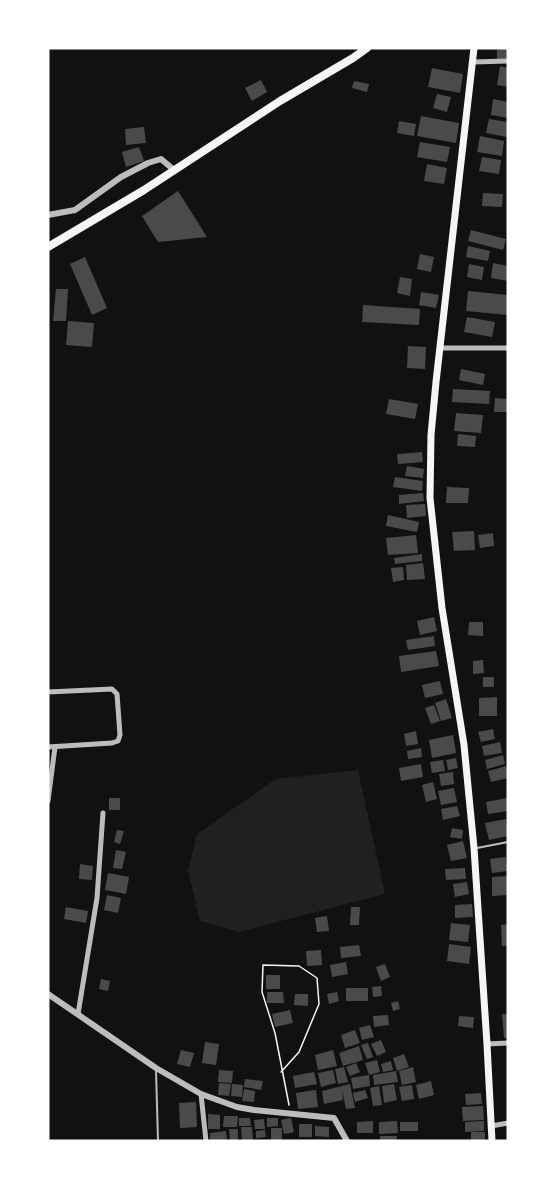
<svg xmlns="http://www.w3.org/2000/svg" width="556" height="1189" viewBox="0 0 556 1189" font-family="'Space Grotesk',sans-serif">
	<rect width="100%" height="100%" fill="#111"/>
	<polygon fill="#202020" points="358,770 385,894 239,932 200,921 188,871 197,834 276,779"/>
	<g fill="#4a4a4a">
		<rect x="497" y="48" width="11" height="11"/>
		<polygon points="500,66 508,68 508,87 497,85"/>
		<polygon points="432,68 463,74 460,93 428,87"/>
		<polygon points="261,80 267,92 252,101 245,88"/>
		<polygon points="354,81 369,84 367,92 352,88"/>
		<polygon points="437,94 451,97 447,112 433,108"/>
		<polygon points="493,99 508,102 508,118 491,115"/>
		<polygon points="421,116 459,123 456,143 417,136"/>
		<polygon points="489,119 508,122 507,137 486,133"/>
		<polygon points="399,121 416,124 414,136 397,133"/>
		<polygon points="144,127 146,143 126,145 125,129"/>
		<polygon points="480,136 504,141 502,156 477,152"/>
		<polygon points="420,142 450,147 447,162 417,157"/>
		<polygon points="139,147 144,161 126,167 122,152"/>
		<polygon points="482,157 501,160 499,174 479,171"/>
		<polygon points="427,164 447,168 444,184 424,181"/>
		<polygon points="178,191 207,237 158,242 142,216"/>
		<polygon points="483,193 503,194 502,207 482,206"/>
		<polygon points="471,230 506,239 503,250 468,241"/>
		<polygon points="468,246 490,251 488,261 466,257"/>
		<polygon points="420,254 434,257 431,272 417,269"/>
		<polygon points="85,257 107,308 92,315 70,264"/>
		<polygon points="493,263 508,266 508,281 491,278"/>
		<polygon points="469,264 484,267 482,280 467,277"/>
		<polygon points="400,277 412,279 410,296 397,293"/>
		<polygon points="56,289 68,289 66,321 53,321"/>
		<polygon points="468,291 508,295 508,315 466,311"/>
		<polygon points="421,292 439,295 436,308 419,305"/>
		<polygon points="363,305 420,309 419,325 362,322"/>
		<polygon points="467,317 495,322 492,337 464,332"/>
		<polygon points="68,321 94,323 92,347 66,345"/>
		<polygon points="408,346 426,347 425,369 407,368"/>
		<polygon points="461,369 485,374 483,385 459,380"/>
		<polygon points="453,389 490,391 489,404 452,402"/>
		<polygon points="495,398 508,399 508,412 494,412"/>
		<polygon points="389,399 418,404 415,419 386,414"/>
		<polygon points="456,413 483,415 481,433 454,431"/>
		<polygon points="458,434 476,436 475,447 457,446"/>
		<polygon points="422,452 423,462 398,464 397,454"/>
		<polygon points="407,466 424,469 423,478 405,476"/>
		<polygon points="395,477 423,481 422,491 393,487"/>
		<polygon points="447,487 469,488 468,503 446,503"/>
		<polygon points="423,493 424,501 399,504 399,495"/>
		<polygon points="425,504 426,516 407,518 406,505"/>
		<polygon points="388,515 419,522 417,532 386,526"/>
		<polygon points="474,531 475,550 454,551 452,532"/>
		<polygon points="493,533 494,546 480,548 478,535"/>
		<polygon points="416,535 418,553 388,555 386,538"/>
		<polygon points="422,554 422,561 395,564 394,558"/>
		<polygon points="423,563 425,579 407,580 406,565"/>
		<polygon points="403,567 404,580 393,582 391,568"/>
		<polygon points="434,617 437,631 420,635 417,621"/>
		<polygon points="469,622 483,622 483,636 468,635"/>
		<polygon points="434,636 435,646 408,650 406,640"/>
		<polygon points="436,651 439,666 401,672 399,656"/>
		<polygon points="483,660 484,673 473,674 473,661"/>
		<rect x="483" y="677" width="11" height="10"/>
		<polygon points="440,681 443,694 425,698 422,685"/>
		<polygon points="497,697 497,716 479,716 479,698"/>
		<polygon points="446,699 452,718 441,721 435,703"/>
		<polygon points="434,705 440,721 431,724 425,708"/>
		<polygon points="493,729 495,739 481,742 478,732"/>
		<polygon points="416,731 418,744 406,746 404,734"/>
		<polygon points="453,735 456,753 432,758 429,740"/>
		<polygon points="500,742 502,753 484,756 482,746"/>
		<polygon points="421,748 422,757 408,759 407,751"/>
		<polygon points="503,755 505,764 487,769 485,760"/>
		<polygon points="456,758 458,768 448,770 446,760"/>
		<polygon points="443,760 445,771 432,773 430,762"/>
		<polygon points="421,764 423,777 401,781 399,768"/>
		<polygon points="506,766 508,778 491,782 488,771"/>
		<polygon points="453,772 454,784 441,786 439,774"/>
		<polygon points="433,782 437,799 426,802 422,785"/>
		<polygon points="454,788 457,802 441,805 438,791"/>
		<rect x="109" y="798" width="11" height="12"/>
		<polygon points="507,798 508,811 488,814 486,802"/>
		<polygon points="457,806 460,816 443,820 441,809"/>
		<polygon points="506,819 508,836 489,840 485,823"/>
		<polygon points="452,828 463,830 462,839 450,837"/>
		<polygon points="117,830 124,831 120,844 114,842"/>
		<polygon points="463,841 467,858 451,861 447,845"/>
		<polygon points="116,850 126,852 122,869 113,868"/>
		<polygon points="506,857 507,871 492,873 490,859"/>
		<polygon points="80,864 93,866 92,880 79,879"/>
		<polygon points="465,868 466,879 446,880 445,869"/>
		<polygon points="108,873 129,877 126,894 105,890"/>
		<polygon points="507,876 508,895 492,896 492,877"/>
		<polygon points="467,882 469,894 455,897 453,884"/>
		<polygon points="107,895 121,898 118,913 104,910"/>
		<polygon points="472,904 473,917 455,918 455,905"/>
		<polygon points="66,907 88,911 86,923 64,919"/>
		<polygon points="351,907 360,907 359,925 350,925"/>
		<polygon points="327,916 329,931 317,932 315,918"/>
		<polygon points="451,923 470,925 468,942 449,940"/>
		<polygon points="508,924 508,946 502,946 501,925"/>
		<polygon points="449,944 471,947 469,964 447,961"/>
		<polygon points="359,945 361,956 341,958 340,947"/>
		<polygon points="321,950 322,965 307,966 306,951"/>
		<polygon points="346,962 348,974 332,977 330,965"/>
		<polygon points="385,964 390,977 381,981 376,967"/>
		<rect x="266" y="975" width="14" height="14"/>
		<polygon points="101,979 110,981 108,991 99,989"/>
		<polygon points="381,986 382,996 373,997 372,987"/>
		<rect x="346" y="988" width="22" height="13"/>
		<polygon points="267,992 283,992 284,1003 267,1003"/>
		<polygon points="337,992 339,1001 329,1004 327,994"/>
		<polygon points="295,994 308,994 308,1006 294,1005"/>
		<polygon points="398,1001 400,1009 393,1011 391,1003"/>
		<polygon points="290,1010 293,1023 275,1027 272,1014"/>
		<polygon points="502,1014 508,1014 508,1038 504,1038"/>
		<polygon points="388,1015 389,1025 374,1027 373,1016"/>
		<polygon points="459,1016 474,1017 473,1028 458,1026"/>
		<polygon points="370,1025 374,1037 362,1040 359,1028"/>
		<polygon points="355,1030 360,1043 345,1048 341,1035"/>
		<polygon points="381,1040 386,1052 377,1056 371,1044"/>
		<polygon points="205,1042 219,1044 216,1065 202,1063"/>
		<polygon points="368,1043 373,1057 367,1059 361,1045"/>
		<polygon points="359,1046 363,1060 343,1066 339,1053"/>
		<polygon points="181,1050 194,1053 190,1067 177,1064"/>
		<polygon points="333,1050 337,1066 318,1070 315,1055"/>
		<polygon points="404,1054 409,1067 397,1071 393,1058"/>
		<polygon points="377,1060 380,1072 369,1075 365,1063"/>
		<polygon points="391,1061 393,1070 383,1072 381,1064"/>
		<polygon points="356,1063 360,1072 350,1076 346,1067"/>
		<polygon points="344,1067 348,1082 338,1084 335,1069"/>
		<polygon points="413,1067 416,1082 402,1085 399,1071"/>
		<polygon points="219,1070 233,1071 232,1083 218,1082"/>
		<polygon points="333,1070 336,1083 321,1087 318,1073"/>
		<polygon points="396,1071 398,1082 374,1085 373,1075"/>
		<polygon points="314,1072 317,1084 295,1088 293,1076"/>
		<polygon points="369,1075 370,1086 353,1089 351,1078"/>
		<polygon points="245,1079 263,1081 261,1090 244,1087"/>
		<polygon points="431,1081 434,1095 419,1099 416,1085"/>
		<polygon points="219,1083 231,1084 229,1096 218,1095"/>
		<polygon points="232,1084 243,1085 242,1097 231,1096"/>
		<polygon points="350,1084 355,1108 346,1109 342,1090 343,1100 324,1104 322,1091"/>
		<polygon points="394,1084 397,1100 384,1103 382,1086"/>
		<polygon points="412,1085 414,1099 402,1101 399,1087"/>
		<polygon points="379,1086 382,1105 373,1106 370,1088"/>
		<polygon points="244,1089 255,1091 254,1102 242,1101"/>
		<polygon points="316,1090 318,1107 298,1109 296,1093"/>
		<polygon points="365,1090 368,1098 355,1102 353,1093"/>
		<polygon points="481,1093 482,1104 466,1105 465,1094"/>
		<polygon points="196,1102 197,1127 180,1128 179,1103"/>
		<polygon points="483,1106 484,1120 463,1121 462,1107"/>
		<polygon points="208,1114 220,1115 220,1129 208,1129"/>
		<polygon points="224,1116 238,1116 237,1127 223,1127"/>
		<polygon points="239,1118 250,1118 251,1126 239,1126"/>
		<polygon points="267,1118 278,1118 278,1126 267,1127"/>
		<polygon points="291,1118 294,1132 284,1134 281,1120"/>
		<polygon points="264,1119 265,1129 255,1129 254,1120"/>
		<polygon points="373,1121 373,1133 357,1133 357,1122"/>
		<polygon points="397,1121 398,1133 379,1134 379,1122"/>
		<polygon points="484,1121 484,1131 465,1132 465,1122"/>
		<rect x="400" y="1122" width="18" height="9"/>
		<rect x="299" y="1124" width="13" height="13"/>
		<polygon points="315,1126 329,1127 329,1137 315,1136"/>
		<polygon points="241,1127 252,1127 253,1141 242,1141"/>
		<rect x="271" y="1128" width="11" height="13"/>
		<polygon points="229,1129 238,1129 238,1141 230,1141"/>
		<polygon points="265,1130 266,1137 256,1138 256,1131"/>
		<polygon points="226,1131 227,1141 210,1141 210,1133"/>
		<rect x="471" y="1132" width="14" height="8"/>
		<polygon points="380,1136 397,1136 396,1141 380,1141"/>
	</g>
	<g fill="none" stroke-linecap="round" stroke-linejoin="round">
		<polyline stroke="#f5f5f5" stroke-width="1.5" points="281,1072 299,1052 319,1004 317,978 299,966 263,965 262,992 275,1033 289,1105"/>
		<g stroke="#bcbcbc" stroke-width="2">
			<polyline points="477,848 508,842"/>
			<polyline points="156,1070 158,1141"/>
		</g>
		<g stroke="#bcbcbc" stroke-width="5">
			<polyline points="473,62 508,61"/>
			<polyline points="440,348 508,348"/>
			<polyline points="48,692 112,689 117,694 120,735 118,741 112,743 48,747"/>
			<polyline points="48,801 55,747"/>
			<polyline points="78,1014 97,898 103,813"/>
			<polyline points="487,1044 508,1043"/>
			<polyline points="201,1094 206,1141"/>
			<polyline points="491,1126 508,1123"/>
		</g>
		<g stroke="#bcbcbc" stroke-width="6">
			<polyline points="48,215 75,210 121,177 148,163 161,159 174,170"/>
			<polyline points="48,994 156,1068 201,1094 237,1107 254,1110 334,1118 347,1141"/>
		</g>
		<polyline stroke="#f5f5f5" stroke-width="7" points="474,48 436,382 431,435 430,498 442,608 464,745 474,848 487,1044 492,1141"/>
		<polyline stroke="#f5f5f5" stroke-width="8" points="48,247 144,190 280,101 353,58 367,48"/>
	</g>
	<rect width="556" height="1189" fill="none" stroke="#ffffff" stroke-width="99"/>
</svg>
